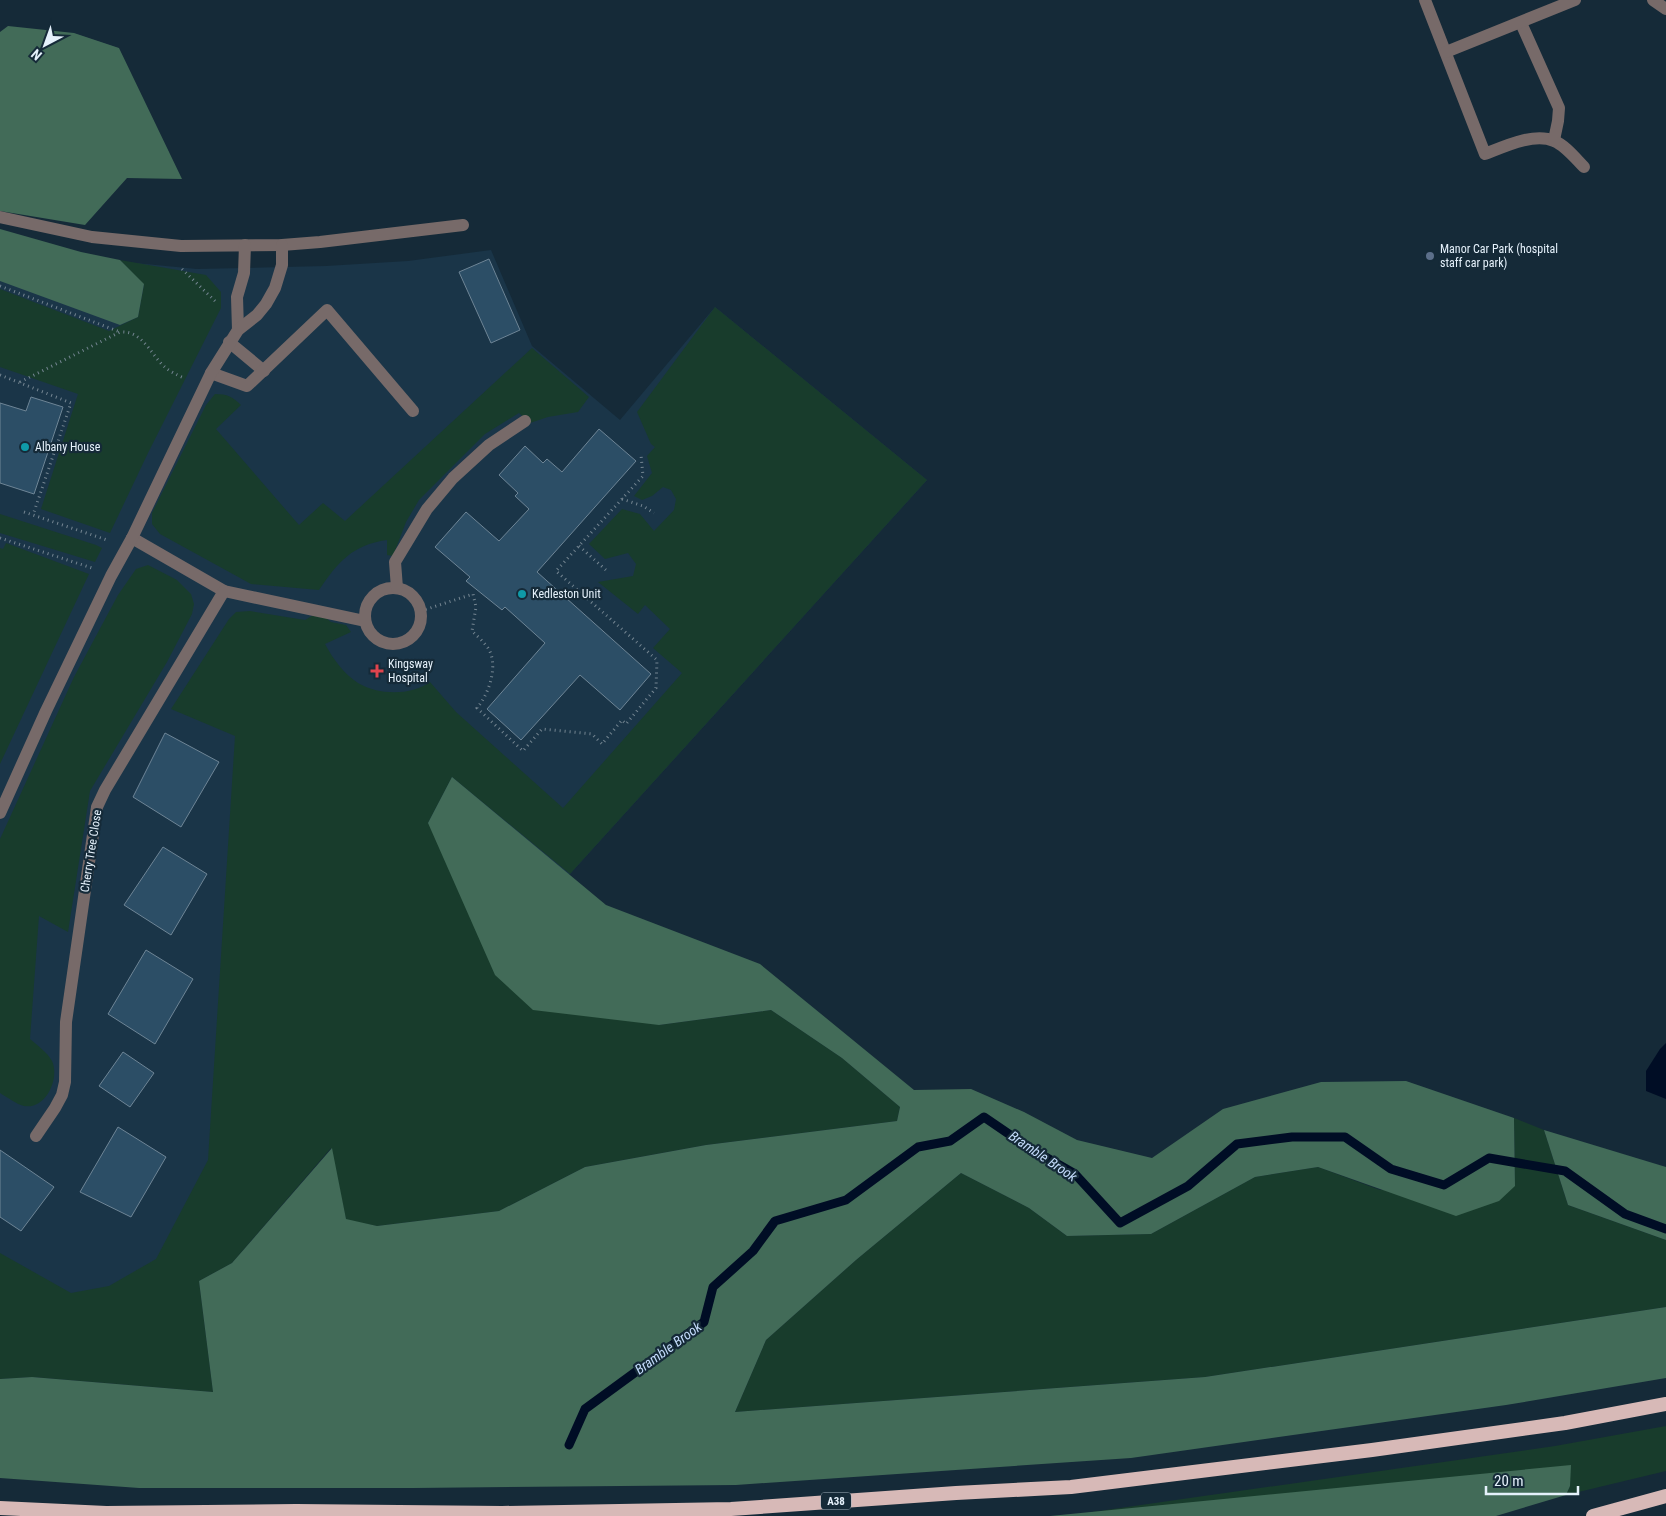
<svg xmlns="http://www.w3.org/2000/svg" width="1666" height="1516" viewBox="0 0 1666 1516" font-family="'Roboto Condensed',sans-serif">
	<rect width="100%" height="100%" fill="#152a38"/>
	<polygon fill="#1a3548" points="0,240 62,256 197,269 326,266 408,261 491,250 532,346 620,420 715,307 927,480 570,874 90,1341 0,1289"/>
	<g fill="#183c2c">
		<polygon points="120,260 206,275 221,292 221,308 148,453 110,533 41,509 78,394 0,367 0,289 109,331 138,317 144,285"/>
		<path d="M715 307 927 480 570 874 452 777 428 823 659 1025 771 1010 842 1058 900 1107 897 1121 706 1145 585 1167 499 1211 377 1226 346 1220 331 1148 232 1263 199 1281 213 1392 33 1377 0 1379V1253L71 1293 109 1286 156 1259 208 1160 235 736 171 709 229 619 236 612 250 611 305 620 315 614 325 617 331 622 346 625 351 632 325 644C333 659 344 674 358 683 378 695 411 696 430 682L456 712 563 808 682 673 653 648 670 629 645 605 638 614 598 582 633 576 636 564 628 553 605 559 589 544 622 509 640 514 654 531 674 510 676 499 671 490 663 487 652 496 642 500 634 496 652 473 647 456 655 447 651 444 637 412Z"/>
		<path d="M532 348 589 397 578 412 548 417 530 423 519 413 485 434 419 500 406 522 393 556 387 555V540C352 545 338 562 319 590L251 584 160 534 152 524V513L206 405 215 394C227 394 233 397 241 405L216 429 299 525 323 503 345 521Z"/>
		<polygon points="0,514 96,545 102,548 95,562 0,533"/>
		<polygon points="6,543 89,574 0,764 0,548 3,549"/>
		<path d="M148 565 177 580 191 594 194 604 192 614 167 662 90 791 68 932 39 916 30 1039C37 1045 47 1052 52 1061 60 1078 46 1110 24 1106 16 1104 7 1097 0 1093V839L74 677 118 595 136 569Z"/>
		<polygon points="1514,1118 1544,1130 1568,1205 1666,1240 1666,1307 1205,1377 735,1412 766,1340 856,1260 961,1173 1029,1208 1067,1236 1151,1234 1255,1177 1318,1167 1380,1190 1515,1186"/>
		<polygon points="1666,1426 1666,1471 1566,1495 1570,1486 1071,1515 1555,1446"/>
	</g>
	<g fill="#426b58">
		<polygon points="8,26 74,33 119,48 182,179 127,178 85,225 0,211 0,32"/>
		<polygon points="0,229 81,252 120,260 144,284 138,317 120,325 0,281"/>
		<polygon points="452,777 606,905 760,964 914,1090 971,1089 1024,1112 1077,1140 1152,1158 1223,1109 1321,1082 1406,1081 1514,1118 1515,1186 1499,1201 1456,1216 1318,1167 1255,1177 1151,1234 1067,1236 1029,1208 961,1173 856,1260 766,1340 735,1412 1205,1377 1666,1307 1666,1378 1506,1405 1131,1458 736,1485 414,1488 139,1488 0,1478 0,1379 32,1377 213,1392 199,1281 232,1263 332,1148 346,1219 377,1226 499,1211 585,1167 706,1145 897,1121 900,1107 842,1058 771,1010 659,1025 533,1010 495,975 428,823"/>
		<polygon points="1544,1130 1666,1167 1666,1240 1568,1205"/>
		<polygon points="1571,1465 1570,1486 1566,1495 1496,1516 1050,1516"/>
	</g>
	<polygon fill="#000d25" points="1666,1043 1666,1099 1646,1091 1646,1071 1660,1049"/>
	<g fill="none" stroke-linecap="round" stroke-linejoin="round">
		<polyline stroke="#000d25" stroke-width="9" points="569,1445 585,1409 704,1322 713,1287 753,1251 775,1221 846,1200 918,1147 950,1141 984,1117 1028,1147 1075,1174 1120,1223 1188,1186 1237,1144 1292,1137 1345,1137 1391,1169 1444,1185 1489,1158 1565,1171 1625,1214 1666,1229"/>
	</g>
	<g fill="#2c4e66" stroke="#6e8596">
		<polygon points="489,259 520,330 491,343 459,272"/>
		<polygon points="31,397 63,407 34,494 0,483 0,403 26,411"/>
		<polygon points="599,429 636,461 537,572 651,674 620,710 580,675 521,740 487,709 545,643 505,607 502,610 466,581 470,577 435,547 466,512 499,541 529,509 515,496 518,493 499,475 525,446 543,463 547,459 562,472"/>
		<polygon points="165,733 219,762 181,827 133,797"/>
		<polygon points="163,847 207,874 171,935 124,905"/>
		<polygon points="146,950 193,979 155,1044 108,1014"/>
		<polygon points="123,1052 154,1073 130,1107 99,1086"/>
		<polygon points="118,1127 166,1157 131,1217 80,1192"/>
		<polygon points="0,1150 54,1187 21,1231 0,1217"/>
	</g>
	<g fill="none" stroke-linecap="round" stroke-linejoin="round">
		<g stroke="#758692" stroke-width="3" stroke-dasharray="1 4" stroke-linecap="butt">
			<polyline points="182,269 215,301"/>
			<polyline points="0,286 120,332"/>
			<polyline points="0,375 71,403 33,515"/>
			<path d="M20 382 120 332C143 330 151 356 166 368 171 372 177 375 184 378"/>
			<polyline points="622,499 643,506 654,513"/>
			<polyline points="24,512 107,540"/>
			<polyline points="0,538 92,568"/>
			<polyline points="579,546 607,571"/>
			<path d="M421 611 473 594 476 607 472 631C477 636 484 642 488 648 499 665 489 694 477 708L523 751 542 729 592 734 602 744 622 720 626 724 656 688 657 660 556 571 643 476 641 455"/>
		</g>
		<g stroke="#776a69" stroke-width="12">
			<path d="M1425 0 1485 154C1503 147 1534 132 1554 141 1565 145 1576 159 1584 167"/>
			<polyline points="1653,0 1666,9"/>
			<polyline points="1521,23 1559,108 1558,121 1554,140"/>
			<polyline points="1446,52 1575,0"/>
			<polyline points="0,217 92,237 181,246 282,245 320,242 463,225"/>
			<polyline points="238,330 237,297 244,273 245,245"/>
			<polyline points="229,342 264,371"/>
			<polyline points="211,373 247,386 327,310 413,411"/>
			<polyline points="132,538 224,591 365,621"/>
			<circle cx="393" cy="616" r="28"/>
			<polyline points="397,588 395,562 427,509 453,478 489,445 525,421"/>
			<polyline points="0,813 46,711 111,576 132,538 211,373 238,330 257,315 266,304 275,288 282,265 282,245"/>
			<polyline points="36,1136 55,1108 62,1095 65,1082 66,1022 97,807 105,790 224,591"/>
		</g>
		<g stroke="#d7b9b7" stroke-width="14">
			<polyline points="0,1508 106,1513 296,1511 502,1513 731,1509 956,1493 1071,1487 1372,1450 1565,1423 1666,1404"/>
			<polyline points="1593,1516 1666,1496"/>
		</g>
	</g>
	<circle fill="#5c6f8a" stroke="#152a38" stroke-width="2" cx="1430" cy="256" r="5"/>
	<g fill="#0f9aa8" stroke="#152a38" stroke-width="2">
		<circle cx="25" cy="447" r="5"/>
		<circle cx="522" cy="594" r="5"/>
	</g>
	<path fill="#e0444e" stroke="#152a38" stroke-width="2" d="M374.5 663.5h5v5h5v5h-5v5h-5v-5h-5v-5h5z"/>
	<g text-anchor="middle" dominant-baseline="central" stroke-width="4.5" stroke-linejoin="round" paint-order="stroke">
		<rect fill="#152a38" stroke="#a7b5c0" stroke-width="1" x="821" y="1492.5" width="30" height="17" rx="4"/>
		<g font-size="11" font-weight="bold" fill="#e5f1fb">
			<text x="836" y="1501">A38</text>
		</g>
		<g font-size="12" fill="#e5f1fb" stroke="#152a38" text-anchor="start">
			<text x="1440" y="249">Manor Car Park (hospital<tspan x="1440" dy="14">staff car park)</tspan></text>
			<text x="35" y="447">Albany House</text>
			<text x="532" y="594">Kedleston Unit</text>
			<text x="388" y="664">Kingsway<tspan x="388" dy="14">Hospital</tspan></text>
		</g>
		<g font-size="12" fill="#e5f1fb" stroke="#152a38">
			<text transform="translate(91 851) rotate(-81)">Cherry Tree Close</text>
		</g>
		<g font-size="14" font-style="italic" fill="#c4dcfc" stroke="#152a38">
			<text transform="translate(1043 1156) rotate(34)">Bramble Brook</text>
			<text transform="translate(668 1348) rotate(-36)">Bramble Brook</text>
		</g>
	</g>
	<g transform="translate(45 45) rotate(221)" stroke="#152a38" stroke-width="4" paint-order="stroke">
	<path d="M0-4L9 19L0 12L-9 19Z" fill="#e5f1fb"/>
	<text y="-8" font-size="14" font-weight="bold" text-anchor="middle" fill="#e5f1fb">N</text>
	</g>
	<path d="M1486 1486v8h92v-8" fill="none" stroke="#e5f1fb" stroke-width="2.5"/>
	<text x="1494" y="1486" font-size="15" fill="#e5f1fb" stroke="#152a38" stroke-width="4" paint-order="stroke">20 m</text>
</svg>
